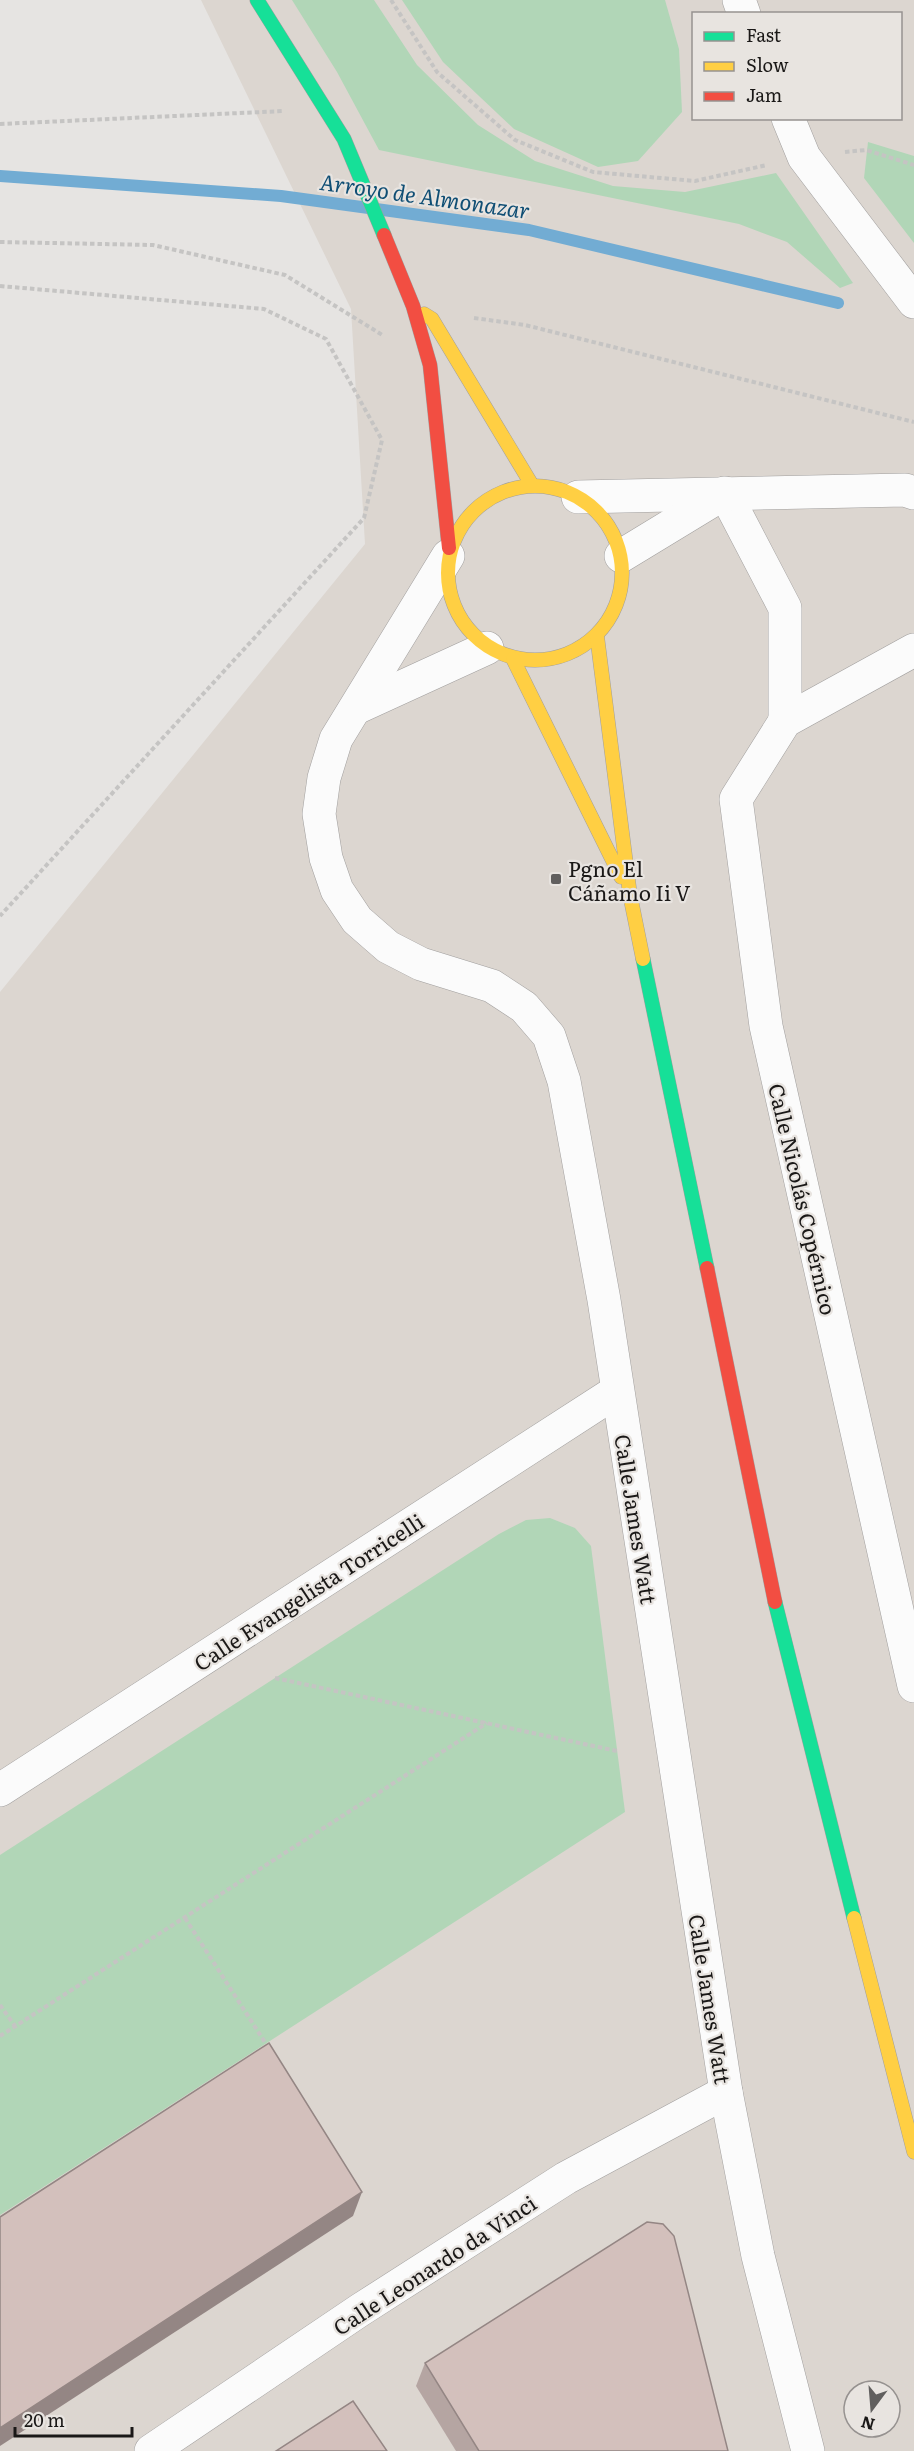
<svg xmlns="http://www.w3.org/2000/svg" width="914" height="2451" viewBox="0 0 914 2451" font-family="Literata,serif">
	<rect width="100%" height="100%" fill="#e6e4e2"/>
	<path fill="#dcd6d0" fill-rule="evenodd" d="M201 0H914V2451H0V992L365 544 351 309ZM694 14H900V118H694ZM854 2391H890V2427H854Z"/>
	<g fill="#b1d6b7">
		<polygon points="292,0 374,0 417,65 478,125 535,161 613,186 685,192 776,173 853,283 840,288 787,242 739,224 379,150 337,72"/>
		<polygon points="402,0 665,0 679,49 682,112 638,161 598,167 514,129 443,62"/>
		<polygon points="868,142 914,156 914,243 864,178"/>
		<polygon points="550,1518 575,1528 591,1546 625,1812 0,2215 0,1855 499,1534 526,1520"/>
	</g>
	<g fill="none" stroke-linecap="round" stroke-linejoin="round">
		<polyline stroke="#72acd3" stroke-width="12" points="0,176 281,196 529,230 838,303"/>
		<defs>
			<g id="street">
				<polyline points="739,0 744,14"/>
				<polyline points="788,118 804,157 914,302"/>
				<polyline points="725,493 785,608 785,721"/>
				<polyline points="578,497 905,490 914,493"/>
				<polyline points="448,556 336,739 324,778 319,814 326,858 337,890 357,920 388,947 421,964 492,986 524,1007 549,1036 564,1081 604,1300 726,2092 758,2256 808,2451"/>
				<polyline points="621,556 723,494"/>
				<polyline points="914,650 785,721 736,799 766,1026 914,1686"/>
				<polyline points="356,708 487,648"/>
				<polyline points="0,1790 617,1391"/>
				<polyline points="151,2451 360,2310 566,2178 726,2092"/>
			</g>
			<g id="fast">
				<polyline points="257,0 344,139 384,235"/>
				<polyline points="643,959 707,1268"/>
				<polyline points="775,1602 854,1918"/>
			</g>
			<g id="slow">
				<polyline points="424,314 432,319 532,485"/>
				<circle cx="535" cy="573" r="87"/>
				<polyline points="597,636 630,895 643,959"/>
				<polyline points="513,659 621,877"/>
				<polyline points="854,1918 914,2152"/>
			</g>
			<g id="jam">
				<polyline points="384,235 413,306 430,365 449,548"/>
				<polyline points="707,1268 775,1602"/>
			</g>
		</defs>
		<use href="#street" stroke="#a19f9e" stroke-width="34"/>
		<use href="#fast" stroke="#a19f9e" stroke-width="15"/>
		<use href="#slow" stroke="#a19f9e" stroke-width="15"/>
		<use href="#jam" stroke="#a19f9e" stroke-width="15"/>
		<g stroke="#c5c4c3" stroke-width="4" stroke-dasharray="4.5 3" stroke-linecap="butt">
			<polyline points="391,0 437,72 515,140 593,172 695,181 767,165"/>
			<polyline points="0,124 284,111"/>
			<polyline points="845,152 866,150 914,165"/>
			<polyline points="0,242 153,245 285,275 384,336"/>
			<polyline points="0,286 264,309 326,339 382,440 364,518 0,916"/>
			<polyline points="474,318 525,325 914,422"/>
			<polyline points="275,1678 617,1751"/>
			<polyline points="185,1918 266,2044"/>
			<polyline points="0,2005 15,2026"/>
			<polyline points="0,2036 487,1723"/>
		</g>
		<use href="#street" stroke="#fbfbfb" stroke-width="33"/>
		<use href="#fast" stroke="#16e098" stroke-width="14"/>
		<use href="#slow" stroke="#ffcf43" stroke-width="14"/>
		<use href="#jam" stroke="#f24e42" stroke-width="14"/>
	</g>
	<polygon fill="#b5a5a2" points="425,2363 728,2451 456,2451 416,2386"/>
	<polygon fill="#948684" points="362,2192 353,2216 0,2446 0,2428"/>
	<g fill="#d3c0bc" stroke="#948684" stroke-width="1.5">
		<polygon points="269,2043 362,2192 0,2428 0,2217"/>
		<polygon points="647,2222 663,2224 674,2236 728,2451 479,2451 425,2363"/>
		<polygon points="353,2401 387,2451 276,2451"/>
	</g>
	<rect fill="#615f5e" stroke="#e8e4e0" stroke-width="2" x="550" y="873" width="12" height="12" rx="3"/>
	<g text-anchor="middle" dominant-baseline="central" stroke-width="4.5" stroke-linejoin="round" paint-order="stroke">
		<g font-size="21" fill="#1a1817" stroke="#e8e4e0" text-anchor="start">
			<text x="568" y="867">Pgno El<tspan x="568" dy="24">Cáñamo Ii V</tspan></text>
		</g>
		<g font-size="21" fill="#1a1817" stroke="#e8e4e0">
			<text transform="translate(804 1199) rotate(77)">Calle Nicolás Copérnico</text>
			<text transform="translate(637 1519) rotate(81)">Calle James Watt</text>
			<text transform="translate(308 1591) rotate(-33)">Calle Evangelista Torricelli</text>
			<text transform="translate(711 1999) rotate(81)">Calle James Watt</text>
			<text transform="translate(434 2264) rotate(-33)">Calle Leonardo da Vinci</text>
		</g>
		<g font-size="22" font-style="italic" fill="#0f4e74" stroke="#e8e4e0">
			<text transform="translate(425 195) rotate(8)">Arroyo de Almonazar</text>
		</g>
	</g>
	<rect x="692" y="12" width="210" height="108" fill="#e8e4e0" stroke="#969290" stroke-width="1.5"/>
	<rect x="704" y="32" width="30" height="9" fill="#16e098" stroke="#969290" stroke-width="1.5"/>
	<text x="746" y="42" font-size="18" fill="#1a1817">Fast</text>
	<rect x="704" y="62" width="30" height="9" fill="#ffcf43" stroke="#969290" stroke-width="1.5"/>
	<text x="746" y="72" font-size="18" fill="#1a1817">Slow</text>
	<rect x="704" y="92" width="30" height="9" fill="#f24e42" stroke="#969290" stroke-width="1.5"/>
	<text x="746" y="102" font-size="18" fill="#1a1817">Jam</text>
	<g transform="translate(872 2409) rotate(196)"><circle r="28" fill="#e8e4e0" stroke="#969290" stroke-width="1.5"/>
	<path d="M0-4.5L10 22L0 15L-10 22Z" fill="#615f5e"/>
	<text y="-9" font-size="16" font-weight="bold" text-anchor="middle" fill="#1a1817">N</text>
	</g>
	<path d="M15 2427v9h117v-9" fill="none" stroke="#1a1817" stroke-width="3"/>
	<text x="24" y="2427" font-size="18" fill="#1a1817" stroke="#e8e4e0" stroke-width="4.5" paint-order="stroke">20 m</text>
</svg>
